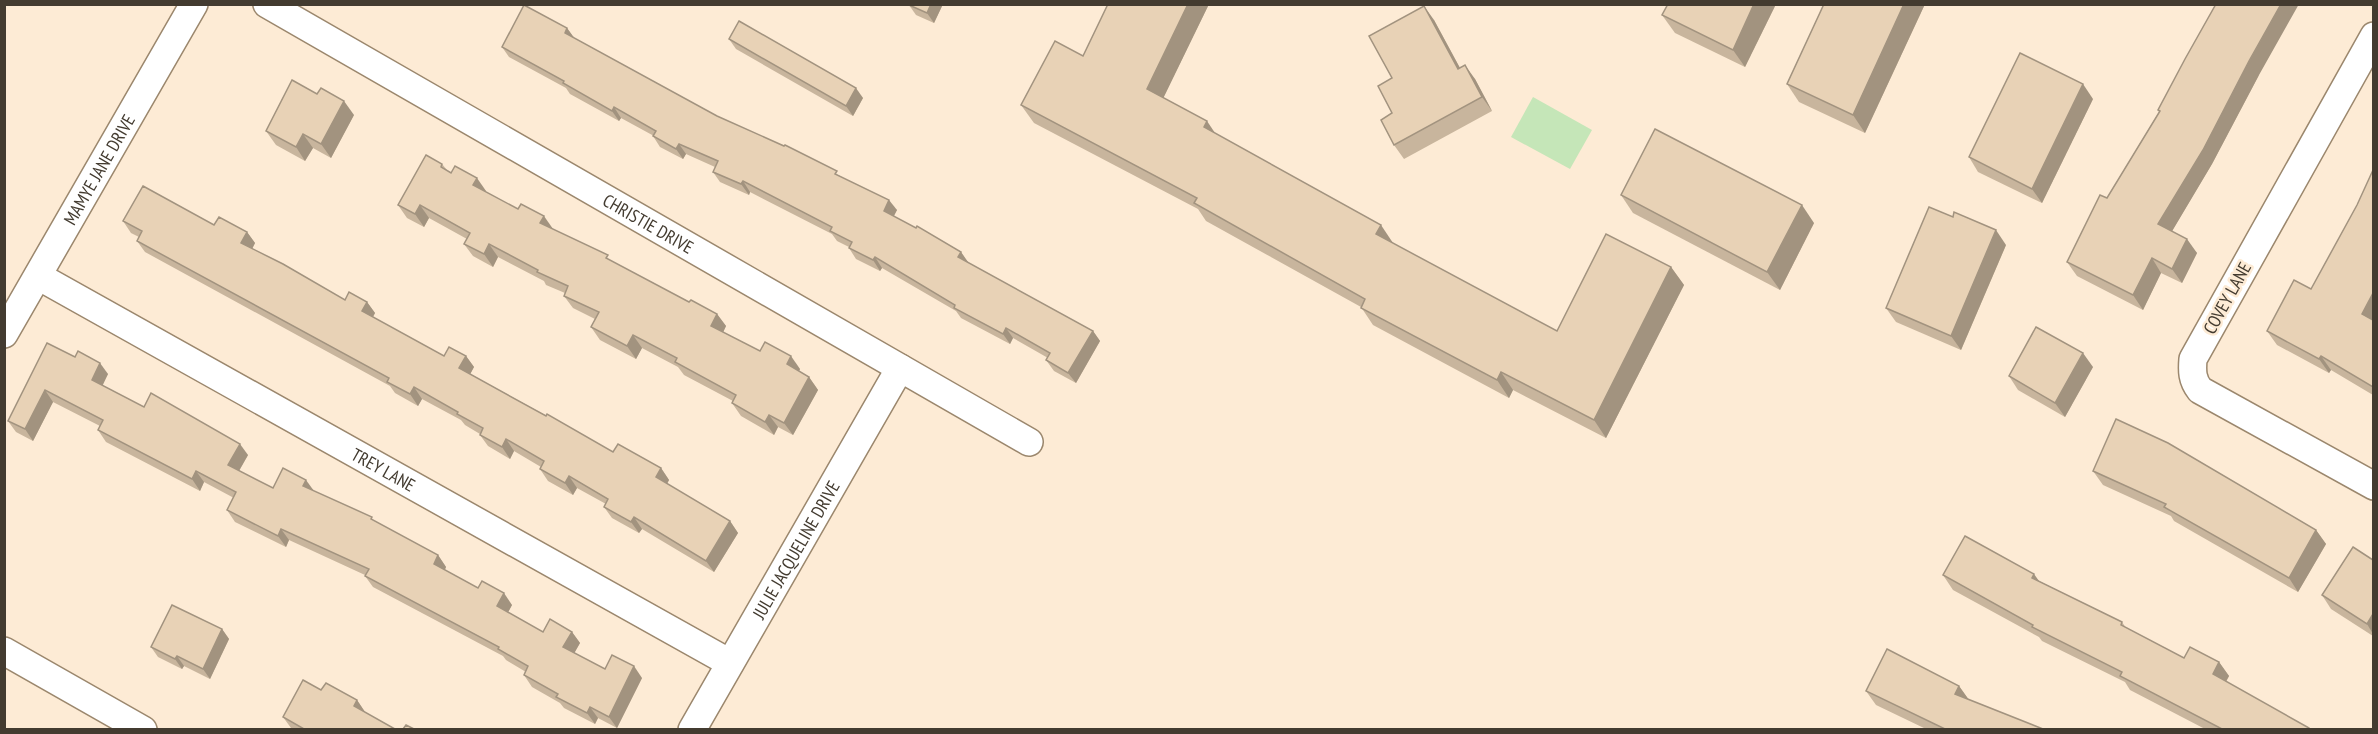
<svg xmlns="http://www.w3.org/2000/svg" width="2378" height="734" viewBox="0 0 2378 734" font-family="'PT Sans Narrow',sans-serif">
	<rect width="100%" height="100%" fill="#fdebd5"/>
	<polygon fill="#c5e6b8" points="1533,97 1592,130 1570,169 1511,137"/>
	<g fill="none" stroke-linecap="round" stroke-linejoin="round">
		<defs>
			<g id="minor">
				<path id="s1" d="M267 4 1029 442"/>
				<path d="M2374 36 2193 359C2192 371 2192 380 2200 390L2374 486"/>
				<path id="s2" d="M38 276 730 663"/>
				<path id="s3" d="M4 334 194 4"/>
				<polyline points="4,651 143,730"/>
				<path id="s4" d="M692 730 900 368"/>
			</g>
		</defs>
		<use href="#minor" stroke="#9b876d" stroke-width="30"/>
		<use href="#minor" stroke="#fff" stroke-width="27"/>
	</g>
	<g fill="#c8b59d">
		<polygon points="943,4 934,23 916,15 909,5"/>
		<polygon points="1108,4 1209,4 1163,98 1216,134 1393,244 1557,331 1671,267 1684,285 1606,438 1513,390 1509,398 1373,325 1361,307 1206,221 1198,209 1034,123 1021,105 1083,56"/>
		<polygon points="1776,4 1745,67 1675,33 1662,15"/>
		<polygon points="1824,4 1925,4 1865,133 1799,102 1787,84"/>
		<polygon points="1434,20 1460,68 1475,79 1492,111 1404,159 1394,145 1392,78"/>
		<polygon points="567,28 574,38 717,116 840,176 897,210 893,216 961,252 968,263 1093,331 1100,341 1076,383 1054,371 1046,360 1048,358 1013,338 1010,344 961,318 956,311 882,268 880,271 856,259 849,248 849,247 837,241 832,234 750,192 749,195 720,182 713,172 715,167 686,154 683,159 660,147 653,136 654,136 621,118 619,121 570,94 566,88 509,57 502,47"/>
		<polygon points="729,39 863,98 853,116 736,49"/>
		<polygon points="2259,75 2212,164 2172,231 2197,253 2182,283 2161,273 2143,310 2077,276 2067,262 2107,198 2159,112 2158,110"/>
		<polygon points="2093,99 2042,203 1978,172 1969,157"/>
		<polygon points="354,115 331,158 313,148 305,161 276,145 266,131"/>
		<polygon points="442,164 447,170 486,191 486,192 613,262 689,302 717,314 726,326 723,332 760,351 800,369 799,371 809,377 818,390 793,435 778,427 774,435 741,416 732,403 733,401 684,375 678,367 642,348 636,359 600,340 591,327 595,319 573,308 564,296 565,293 546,285 544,281 498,257 493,267 473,256 464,244 467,239 429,218 424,227 407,218 398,205"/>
		<polygon points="2373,170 2373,395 2331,370 2329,373 2277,345 2267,331 2311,289 2357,205"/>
		<polygon points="1621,195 1814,223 1780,290 1633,213"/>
		<polygon points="123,221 214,225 247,232 255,243 252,249 345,300 367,302 375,313 373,317 444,356 466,356 474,367 470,374 613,452 661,468 669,480 667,484 730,521 738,533 714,572 642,529 639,533 612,518 604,507 606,504 577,488 573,495 548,481 540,469 541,467 514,451 510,459 488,446 480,435 480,434 465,425 461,420 422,399 418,406 395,393 390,386 145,252 137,241 139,237 131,233"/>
		<polygon points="2006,245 1961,350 1896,322 1886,308"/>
		<polygon points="47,343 108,374 102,385 144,407 248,455 239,471 273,488 313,491 374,521 438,555 446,567 445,570 478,588 512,605 508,612 543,632 572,632 580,643 574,653 605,669 642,678 617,728 598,718 595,724 564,708 560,703 532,687 524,675 526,672 506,660 503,656 373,587 365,576 365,575 289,540 286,547 235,522 227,510 234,498 204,482 200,491 106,442 98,430 100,426 53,402 33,441 16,432 8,421"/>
		<polygon points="2093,367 2065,417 2018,390 2009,376"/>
		<polygon points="2093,471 2316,530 2326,544 2298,592 2174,521 2171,516 2103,485"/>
		<polygon points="2373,560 2373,636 2331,609 2322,595"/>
		<polygon points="1943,575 2039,581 2122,622 2126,628 2184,658 2219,662 2229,676 2226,682 2310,729 2205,729 2130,690 2125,682 2042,641 2039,637 1953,590"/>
		<polygon points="222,629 229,639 210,679 184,666 182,669 158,657 151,647"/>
		<polygon points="1959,686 1969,700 2043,729 1926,729 1876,705 1866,691"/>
		<polygon points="321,690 357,700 365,712 395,729 292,729 291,728 283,717"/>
	</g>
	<g fill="#a2937f">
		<polygon points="931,4 943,4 934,23 927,13"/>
		<polygon points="1188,4 1209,4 1159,107 1147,89"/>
		<polygon points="1754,4 1776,4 1745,67 1733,50"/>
		<polygon points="1904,4 1925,4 1865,133 1853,115"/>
		<polygon points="2281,4 2299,4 2259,75 2212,164 2168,238 2158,224"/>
		<polygon points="1424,6 1434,20 1468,83 1458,69"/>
		<polygon points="567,28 575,39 565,33"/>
		<polygon points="1465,65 1475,79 1492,111 1482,97"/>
		<polygon points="2083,84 2093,99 2042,203 2032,189"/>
		<polygon points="856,88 863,98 853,116 846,106"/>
		<polygon points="344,101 354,115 331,158 321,144"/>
		<polygon points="614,107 621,118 619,121 612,111"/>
		<polygon points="1207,121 1219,139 1204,127"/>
		<polygon points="303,134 313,148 305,161 296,147"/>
		<polygon points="679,144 686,154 683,159 676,149"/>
		<polygon points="477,178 486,191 482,198 473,185"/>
		<polygon points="743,181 750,192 749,195 741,184"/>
		<polygon points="889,200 897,210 891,222 884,211"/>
		<polygon points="420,205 429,218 424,227 415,214"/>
		<polygon points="1802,205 1814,223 1780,290 1767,272"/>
		<polygon points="544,216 553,229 540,223"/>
		<polygon points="1381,225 1393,243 1388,252 1376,234"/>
		<polygon points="1996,230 2006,245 1961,350 1951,336"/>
		<polygon points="247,232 255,243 249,255 241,243"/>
		<polygon points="2187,239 2197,253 2182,283 2172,269"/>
		<polygon points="489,244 498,257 493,267 484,254"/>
		<polygon points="961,252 968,262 965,268 958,257"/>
		<polygon points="875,257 882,268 880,271 873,260"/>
		<polygon points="2152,258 2161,273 2143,310 2133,295"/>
		<polygon points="1671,267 1684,285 1606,438 1594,420"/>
		<polygon points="2373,293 2373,326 2362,314"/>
		<polygon points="367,302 375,313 370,322 362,311"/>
		<polygon points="717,314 726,326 720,339 711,326"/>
		<polygon points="1006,328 1013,338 1010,344 1003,334"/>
		<polygon points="1093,331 1100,341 1076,383 1068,373"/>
		<polygon points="633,335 642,348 636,359 627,346"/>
		<polygon points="2083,353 2093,367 2065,417 2055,403"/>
		<polygon points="466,356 474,367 467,380 459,368"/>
		<polygon points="791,356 800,369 796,377 787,364"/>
		<polygon points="2321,356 2331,370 2329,373 2319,359"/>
		<polygon points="100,363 108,374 100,391 92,380"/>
		<polygon points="1501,372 1513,390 1509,398 1497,380"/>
		<polygon points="809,377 818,390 793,435 784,423"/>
		<polygon points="414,387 422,399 418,406 410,394"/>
		<polygon points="45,390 53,402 33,441 25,429"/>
		<polygon points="769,415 778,427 774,435 765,422"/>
		<polygon points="506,439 514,451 510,459 502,447"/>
		<polygon points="240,444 248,455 236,476 228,465"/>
		<polygon points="661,468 669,480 664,489 656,477"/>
		<polygon points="196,471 204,482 200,491 192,479"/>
		<polygon points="569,476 577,488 573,495 565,483"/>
		<polygon points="306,480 314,491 303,486"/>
		<polygon points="634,517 642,529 639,533 631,522"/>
		<polygon points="730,521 738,533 714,572 706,561"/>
		<polygon points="281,529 289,540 286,547 278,536"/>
		<polygon points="2316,530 2326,544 2298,592 2289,578"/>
		<polygon points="438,555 446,567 442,575 434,564"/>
		<polygon points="2034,574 2044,588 2032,578"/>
		<polygon points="504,593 512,605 505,618 497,606"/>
		<polygon points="2373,614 2373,634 2367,624"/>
		<polygon points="222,629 229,639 210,679 203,669"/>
		<polygon points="572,632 580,643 571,659 563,647"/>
		<polygon points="177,656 184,666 182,669 175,659"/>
		<polygon points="2219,662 2229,676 2222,688 2213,674"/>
		<polygon points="634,666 642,678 617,728 609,717"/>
		<polygon points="1959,686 1969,700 1955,694"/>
		<polygon points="357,700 365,712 354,706"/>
		<polygon points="590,707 598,718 595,724 587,713"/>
	</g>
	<g fill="#e8d2b6" stroke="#a2937f" stroke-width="1.5">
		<polygon points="909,4 931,4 927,13 909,5"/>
		<polygon points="1108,4 1188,4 1147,89 1207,121 1204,127 1381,225 1376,234 1557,331 1606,234 1671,267 1594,420 1501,372 1497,380 1361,308 1365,299 1194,203 1197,198 1021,105 1055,41 1083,56"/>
		<polygon points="1668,4 1754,4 1733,50 1662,15"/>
		<polygon points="1824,4 1904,4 1853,115 1787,84"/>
		<polygon points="2216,4 2281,4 2249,61 2203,150 2158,224 2187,239 2172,269 2152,258 2133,295 2067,262 2100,195 2107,198 2160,111 2158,110 2185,59"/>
		<polygon points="524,5 567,28 565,33 717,116 784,146 785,145 837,171 835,174 889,200 884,211 916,228 917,226 961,252 958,257 1093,331 1068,373 1046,360 1050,353 1006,328 1003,334 954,308 955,305 875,257 873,260 849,248 852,242 830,231 832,227 743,181 741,184 713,172 718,161 679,144 676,149 653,136 656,131 614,107 612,111 563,83 564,81 502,47"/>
		<polygon points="1424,6 1458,69 1465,65 1482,97 1394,145 1381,120 1392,113 1378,86 1392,78 1369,36"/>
		<polygon points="739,21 856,88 846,106 729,39"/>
		<polygon points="2020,53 2083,84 2032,189 1969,157"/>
		<polygon points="292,80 317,94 321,88 344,101 321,144 303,134 296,147 266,131"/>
		<polygon points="1655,129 1802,205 1767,272 1621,195"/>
		<polygon points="426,155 442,164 441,167 451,173 455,166 477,178 473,185 518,209 521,204 544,216 540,223 608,255 606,258 689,302 691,300 717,314 711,326 760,351 765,342 791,356 787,364 809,377 784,423 769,415 765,422 732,403 736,395 675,362 677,358 633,335 627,346 591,327 599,312 564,296 568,286 537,272 538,270 489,244 484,254 464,244 470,233 420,205 415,214 398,205"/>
		<polygon points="2373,170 2373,293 2362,314 2373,320 2373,387 2321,356 2319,359 2267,331 2294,280 2311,289 2357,205"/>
		<polygon points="143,186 214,225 219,217 247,232 241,243 283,264 345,300 349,292 367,302 362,311 444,356 449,347 466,356 459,368 546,416 547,414 613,452 618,444 661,468 656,477 730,521 706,561 634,517 631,522 604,507 608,499 569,476 565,483 540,469 544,461 506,439 502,447 480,435 483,428 457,414 458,412 414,387 410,394 387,382 389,378 137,241 142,231 123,221"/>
		<polygon points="1929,207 1953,217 1954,212 1996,230 1951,336 1886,308"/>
		<polygon points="2036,327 2083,353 2055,403 2009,376"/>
		<polygon points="47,343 75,357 78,351 100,363 92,380 144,407 151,393 240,444 228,465 273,488 283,468 306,480 303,486 372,517 371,519 438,555 434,564 478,588 482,581 504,593 497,606 543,632 550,619 572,632 563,647 605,669 612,655 634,666 609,717 590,707 587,713 556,697 558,694 524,675 528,666 498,649 499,647 365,576 369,569 281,529 278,536 227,510 236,492 196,471 192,479 98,430 103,420 45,390 25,429 8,421"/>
		<polygon points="2116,419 2168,443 2316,530 2289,578 2164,507 2166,504 2093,471"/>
		<polygon points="1965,536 2034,574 2032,578 2122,622 2121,625 2184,658 2190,647 2219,662 2213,674 2309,728 2309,729 2222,729 2120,676 2122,672 2032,627 2033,625 1943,575"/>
		<polygon points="2353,547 2373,560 2373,614 2367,624 2322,595"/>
		<polygon points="172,605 222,629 203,669 177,656 175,659 151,647"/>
		<polygon points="1887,649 1959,686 1955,694 2043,729 1945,729 1866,691"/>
		<polygon points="303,680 321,690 326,683 357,700 354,706 395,729 304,729 283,717"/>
		<polygon points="406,725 414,729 403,729"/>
	</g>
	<g text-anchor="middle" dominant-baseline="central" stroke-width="5" stroke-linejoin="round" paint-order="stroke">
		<g font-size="18" fill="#433b30" stroke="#fdebd5">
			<text stroke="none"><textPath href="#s3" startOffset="190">MAMYE JANE DRIVE</textPath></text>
			<text stroke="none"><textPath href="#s1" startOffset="440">CHRISTIE DRIVE</textPath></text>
			<text transform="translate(2227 298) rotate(-61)">COVEY LANE</text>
			<text stroke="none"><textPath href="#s2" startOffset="396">TREY LANE</textPath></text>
			<text stroke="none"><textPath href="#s4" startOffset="208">JULIE JACQUELINE DRIVE</textPath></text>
		</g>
	</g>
	<rect width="2378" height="734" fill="none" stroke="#433b30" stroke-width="12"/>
</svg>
